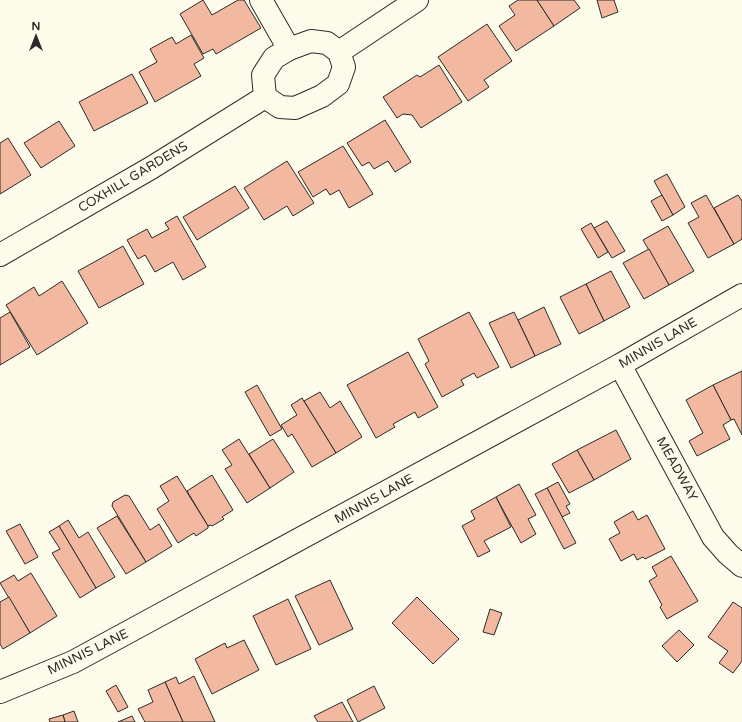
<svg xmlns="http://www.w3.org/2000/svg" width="742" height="722" viewBox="0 0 742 722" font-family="'Varela Round',sans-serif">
	<rect width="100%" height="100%" fill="#fdfbea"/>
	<g fill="#f2b8a0" stroke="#2b2b2b">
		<polygon points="203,0 212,15 238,0 244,0 261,28 216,54 213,49 203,54 180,14"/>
		<polygon points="518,0 537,0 554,26 516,51 499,26 515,15 509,6"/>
		<polygon points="537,0 574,0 580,8 554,26"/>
		<polygon points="597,0 614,0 618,12 602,18"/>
		<polygon points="487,24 512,61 484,80 489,87 468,101 438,57"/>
		<polygon points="191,35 204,58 194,64 201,76 155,102 139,72 157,62 150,49 172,37 176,44"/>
		<polygon points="439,65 462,102 421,128 412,115 403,114 397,118 383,97 417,75 420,77"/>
		<polygon points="132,74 148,103 94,131 79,102"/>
		<polygon points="385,120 411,162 395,172 388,161 374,169 369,162 362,166 347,143"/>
		<polygon points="59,121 75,146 41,168 24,143"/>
		<polygon points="8,138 31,175 0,194 0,143"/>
		<polygon points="343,146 373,194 349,208 339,190 330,195 326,189 313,197 298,172"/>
		<polygon points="287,161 314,203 293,216 287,206 264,220 244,188"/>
		<polygon points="667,174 685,207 673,215 654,181"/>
		<polygon points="235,186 249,208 197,240 183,217"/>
		<polygon points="662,195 673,215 662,221 651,201"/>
		<polygon points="706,195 734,244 708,258 688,223 699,217 691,203"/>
		<polygon points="738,195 742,201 742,239 734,244 714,208"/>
		<polygon points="177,216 206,267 183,280 173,262 155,272 145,255 138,259 127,240 147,229 152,238 169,229 165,223"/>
		<polygon points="607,221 625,251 612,258 594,228"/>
		<polygon points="591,223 608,252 598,258 581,229"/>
		<polygon points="668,226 694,271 669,285 643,240"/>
		<polygon points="123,246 144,284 99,308 78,271"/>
		<polygon points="649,249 669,285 644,299 623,263"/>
		<polygon points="611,271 630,307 604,321 586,284"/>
		<polygon points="62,281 88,323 37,355 6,305 34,287 39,296"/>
		<polygon points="586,284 604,321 579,334 560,297"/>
		<polygon points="544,307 561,344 535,356 518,320"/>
		<polygon points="10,312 30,347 0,365 0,318"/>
		<polygon points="469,312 499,367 477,378 474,373 461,380 464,385 442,397 425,364 429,361 418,339"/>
		<polygon points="514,312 535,356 511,368 489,323"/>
		<polygon points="408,352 438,407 418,418 415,412 393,424 395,427 376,438 347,385"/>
		<polygon points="742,371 742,435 734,419 731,420 713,385"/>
		<polygon points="257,385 282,429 270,436 245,392"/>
		<polygon points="713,385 731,420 723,425 730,439 697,456 689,441 703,433 686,400"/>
		<polygon points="320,392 330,408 340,401 362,437 336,453 304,401"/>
		<polygon points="302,398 336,453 312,467 292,434 288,437 281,425 297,415 291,405"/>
		<polygon points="616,430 631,459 594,480 577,450"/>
		<polygon points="239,439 270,488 247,503 225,469 232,465 222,450"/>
		<polygon points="273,439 294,472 270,488 249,454"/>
		<polygon points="577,450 594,480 569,493 552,464"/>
		<polygon points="212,475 233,510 222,517 224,519 212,526 211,525 208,526 187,491"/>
		<polygon points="177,476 208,526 208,528 196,536 194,533 178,543 157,509 169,501 160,486"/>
		<polygon points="558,482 570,504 566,506 570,513 562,517 547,488"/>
		<polygon points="519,484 536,515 528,519 536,534 521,543 496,497"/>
		<polygon points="547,488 576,543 564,549 535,494"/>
		<polygon points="125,495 129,496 150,530 159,524 172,546 146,562 112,506 113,502"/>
		<polygon points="496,497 511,527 484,541 490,551 478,557 462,526 475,519 471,511"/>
		<polygon points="633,511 638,520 647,515 665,549 645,559 643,557 637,560 634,554 621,561 609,539 620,533 614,522"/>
		<polygon points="117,516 146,562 126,574 97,528"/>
		<polygon points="68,520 79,538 88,532 115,577 96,588 59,526"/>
		<polygon points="20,524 38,557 25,564 6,531"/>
		<polygon points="59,526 96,588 80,598 52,553 60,549 49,532"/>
		<polygon points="671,556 698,601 667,619 660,607 662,605 649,581 657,576 652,567"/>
		<polygon points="31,573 57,616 30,633 0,583 14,575 18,581"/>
		<polygon points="330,580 353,629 319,645 295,596"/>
		<polygon points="9,597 30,633 3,649 0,644 0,602"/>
		<polygon points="417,597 459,639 433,664 392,623"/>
		<polygon points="288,599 311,649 276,665 253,616"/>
		<polygon points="733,602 742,608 742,661 733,673 719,663 728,651 708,637"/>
		<polygon points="490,609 502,613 494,635 483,632"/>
		<polygon points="679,630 694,645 677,662 662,646"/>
		<polygon points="244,640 259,670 212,694 195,659 225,643 227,648"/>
		<polygon points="194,676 215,722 183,722 165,682 176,677 179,684"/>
		<polygon points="165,682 183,722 145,722 138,709 153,702 148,690"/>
		<polygon points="116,685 128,707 118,712 106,691"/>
		<polygon points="374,686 385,708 358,722 347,700"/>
		<polygon points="342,702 353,722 318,722 314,716"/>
		<polygon points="74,711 78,722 65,722 63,715"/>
		<polygon points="63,715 65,722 50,722 49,719"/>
		<polygon points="132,716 135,722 118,722"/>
	</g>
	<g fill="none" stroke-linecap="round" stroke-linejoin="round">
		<defs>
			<g id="minor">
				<polyline points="261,0 289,49"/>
				<polygon points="311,41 327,43 339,52 344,67 338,84 322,96 295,108 280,107 265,97 263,75 274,58 289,49"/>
				<polyline points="339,52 417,0"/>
				<polyline points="0,255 151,168 265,97"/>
				<polyline points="620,365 713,537 728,554 742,566"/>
				<polyline points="0,692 73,662 620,365 742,295"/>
			</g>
		</defs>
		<use href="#minor" stroke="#2b2b2b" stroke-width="24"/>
		<use href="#minor" stroke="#fdfbea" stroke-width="22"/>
	</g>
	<g text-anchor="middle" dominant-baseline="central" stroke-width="3" stroke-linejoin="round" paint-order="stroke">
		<g font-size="13" fill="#2b2b2b" stroke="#fdfbea">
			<text transform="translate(133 177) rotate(-31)">COXHILL GARDENS</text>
			<text transform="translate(658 343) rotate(-30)">MINNIS LANE</text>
			<text transform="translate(677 469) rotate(61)">MEADWAY</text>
			<text transform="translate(374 499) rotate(-29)">MINNIS LANE</text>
			<text transform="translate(88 652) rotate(-26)">MINNIS LANE</text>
		</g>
	</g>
	<g transform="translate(36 36)" stroke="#fdfbea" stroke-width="3" paint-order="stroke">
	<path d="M0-3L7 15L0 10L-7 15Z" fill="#2b2b2b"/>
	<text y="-6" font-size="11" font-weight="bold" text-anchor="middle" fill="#2b2b2b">N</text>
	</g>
</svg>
